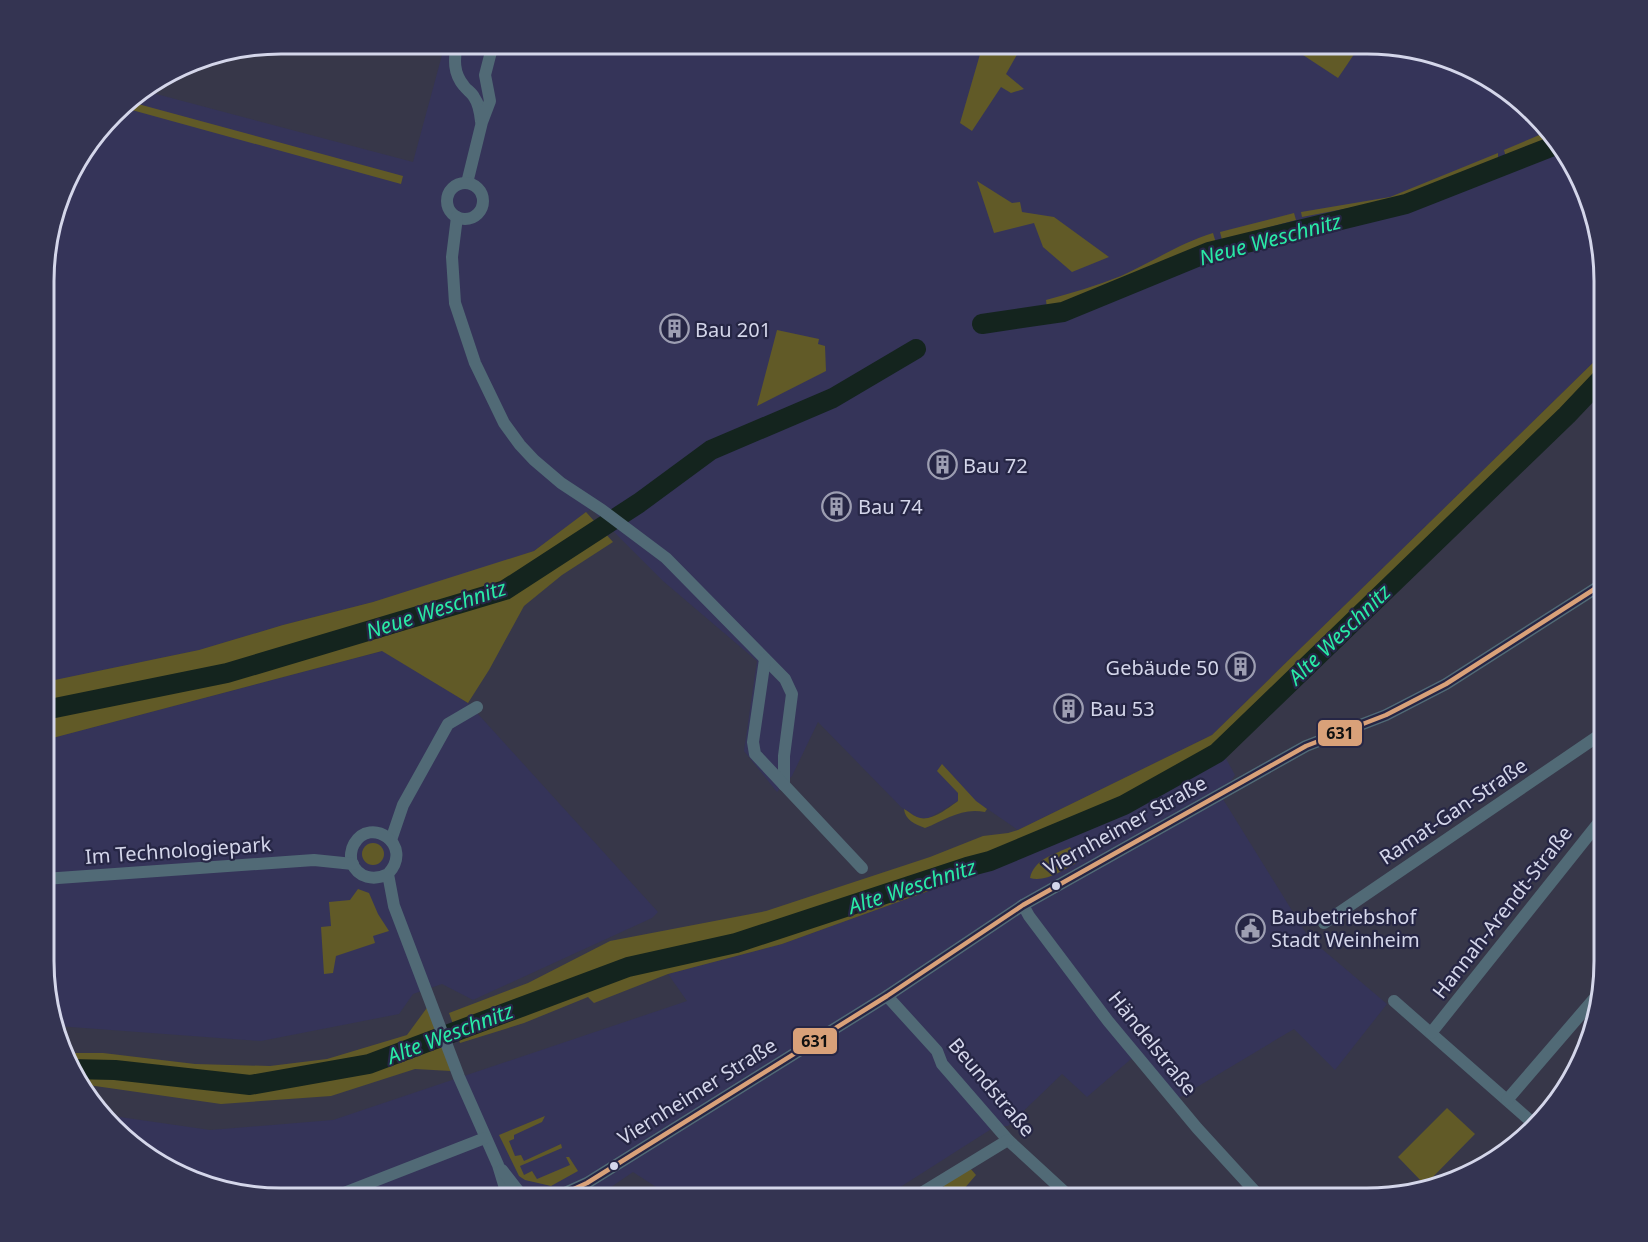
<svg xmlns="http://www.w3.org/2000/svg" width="1648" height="1242" viewBox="0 0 1648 1242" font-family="'Noto Sans',sans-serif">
	<rect width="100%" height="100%" fill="#373749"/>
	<g fill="#353459">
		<polygon points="445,44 1382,44 1458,61 1523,102 1580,176 1604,280 1604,352 1212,735 1018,830 986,808 958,801 929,818 918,818 901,807 818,722 792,776 777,792 744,751 757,661 663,581 591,509 534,551 474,571 373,602 283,625 199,650 45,682 46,249 75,162 125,102 145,91 413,162"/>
		<polygon points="383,651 468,703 658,912 652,918 473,1000 442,984 413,994 399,1014 261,1041 57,1026 44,977 45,740"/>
		<polygon points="1223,753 1235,775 1221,796 1309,938 1387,1004 1335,1070 1294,1029 1177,1099 1138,1053 1087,1097 1062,1074 1008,1126 996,1126 883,1198 673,1198 633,1172 595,1198 266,1198 190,1181 125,1140 106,1115 210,1130 333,1120 687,1001 668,974 782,944 1017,859 1042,848"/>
	</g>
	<g fill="#615a27">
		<polygon points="983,44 1023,44 1006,74 1024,89 1011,93 1001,87 972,131 960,123"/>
		<polygon points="1310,44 1361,44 1338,78 1303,55"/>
		<polygon points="127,101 403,176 401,184 121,107"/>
		<polygon points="1544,133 1549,144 1507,161 1504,150"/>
		<polygon points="1498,153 1498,161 1391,200 1302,217 1301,212 1390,197"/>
		<polygon points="977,181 1012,203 1020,202 1022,212 1054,217 1109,257 1072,272 1043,247 1034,223 994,233"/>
		<polygon points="1294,213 1296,220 1222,240 1220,232"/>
		<path d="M1213 233 1216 243C1175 257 1137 279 1096 295 1080 301 1063 304 1047 309L1046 300C1071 293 1096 286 1121 276 1152 262 1180 243 1213 233Z"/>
		<polygon points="777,330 819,339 818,344 825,346 826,371 757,406"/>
		<polygon points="1604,352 1604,391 1491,496 1421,567 1223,753 1042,848 1017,859 782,944 668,974 594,1003 588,997 524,1023 460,1043 449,1013 528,983 610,941 766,911 930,857 983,836 1008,833 1018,830 1212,735"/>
		<polygon points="586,512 613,542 562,575 524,606 489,670 468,703 382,651 45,740 45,682 199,650 283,625 373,602 534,551"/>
		<path d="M942 764 976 801 987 809 985 812C962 807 945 820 925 828 915 824 905 820 904 809 908 811 912 815 917 817 930 823 948 808 958 801V793L937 771Z"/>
		<circle cx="373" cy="854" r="11"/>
		<path d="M1070 847 1078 862C1065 869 1045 883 1030 878 1034 859 1055 854 1070 847Z"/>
		<polygon points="358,889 369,893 378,914 389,931 373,936 375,943 336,956 333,973 324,974 321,927 331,926 329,902 350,900"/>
		<polygon points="429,1005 451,1071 415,1069 331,1096 221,1104 81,1084 68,1066 65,1053 103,1053 195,1064 270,1066 327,1059 407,1035"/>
		<polygon points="1447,1108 1475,1134 1425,1185 1398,1157"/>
		<polygon points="545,1116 542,1122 514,1135 514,1139 509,1141 515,1156 521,1155 524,1161 561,1144 562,1148 520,1166 524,1175 532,1171 537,1179 570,1165 566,1157 569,1157 578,1171 551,1186 525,1180 519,1176 499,1135"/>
		<polygon points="969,1167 976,1175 956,1198 951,1198 942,1184"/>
	</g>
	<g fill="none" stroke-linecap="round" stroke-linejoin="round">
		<g stroke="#14241e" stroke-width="20">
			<polyline points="982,324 1063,312 1209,252 1406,204 1556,145"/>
			<polyline points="45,710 227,673 505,590 639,503 711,450 833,398 916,349"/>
			<polyline points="70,1069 115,1070 250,1085 369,1064 628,967 736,943 967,867 990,861 1124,805 1217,753 1567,415 1604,376"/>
		</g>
		<g stroke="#516a76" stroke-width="12">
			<path d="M457 44C454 59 453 73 464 86 467 90 472 93 474 97 479 104 480 112 481 121"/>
			<polyline points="467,183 482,122 490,101 485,75 493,44"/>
			<circle cx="465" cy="201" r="18"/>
			<polyline points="457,217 452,257 455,303 475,363 504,423 520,445 534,460 561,483 602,510 666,558 785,679 792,694 784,756 784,785"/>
			<polyline points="765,659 753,742 755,754 862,868"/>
			<polyline points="391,840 403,805 448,724 477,707"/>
			<path d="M388 874C374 881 358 878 352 863 350 857 351 849 354 844 370 815 415 845 388 874L394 906 459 1077 498 1165 508 1198"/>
			<polyline points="44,879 314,860 353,864"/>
			<polyline points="1023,905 1029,916 1108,1021 1197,1128 1261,1198"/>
			<polyline points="1324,923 1604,732"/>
			<polyline points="887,996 937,1051 942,1064 1008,1140 1071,1198"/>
			<polyline points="1394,1001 1535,1125"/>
			<polyline points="1431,1033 1604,816"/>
			<polyline points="1507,1100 1600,992"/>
			<polyline points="502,1170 523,1197"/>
			<polyline points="331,1198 485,1138"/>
			<polyline points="554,1198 587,1183 887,996 1023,905 1306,746 1386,715 1446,684 1604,583"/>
			<polyline points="913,1198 1008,1140"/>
		</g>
		<defs>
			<polyline id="bus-1" points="554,1198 587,1183 887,996 1023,905 1306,746 1386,715 1446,684 1604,583"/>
		</defs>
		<use href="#bus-1" stroke="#262645" stroke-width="9"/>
		<use href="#bus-1" stroke="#d9a179" stroke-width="4.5"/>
	</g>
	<defs>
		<symbol id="building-ring" viewBox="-11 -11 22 22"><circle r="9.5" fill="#262645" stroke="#9d9eb2" stroke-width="1.5"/><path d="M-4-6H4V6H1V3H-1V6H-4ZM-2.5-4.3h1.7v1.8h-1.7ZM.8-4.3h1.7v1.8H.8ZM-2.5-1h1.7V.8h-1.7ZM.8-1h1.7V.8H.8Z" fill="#9d9eb2"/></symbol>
		<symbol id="civic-ring" viewBox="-11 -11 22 22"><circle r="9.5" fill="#262645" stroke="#9d9eb2" stroke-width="1.5"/><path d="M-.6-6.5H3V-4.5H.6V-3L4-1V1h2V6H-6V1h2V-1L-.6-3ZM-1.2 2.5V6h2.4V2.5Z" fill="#9d9eb2"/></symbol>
	</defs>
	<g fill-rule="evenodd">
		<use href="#building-ring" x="658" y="312" width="33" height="33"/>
		<use href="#building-ring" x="926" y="448" width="33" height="33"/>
		<use href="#building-ring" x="820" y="490" width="33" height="33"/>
		<use href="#building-ring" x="1224" y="650" width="33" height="33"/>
		<use href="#building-ring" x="1052" y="692" width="33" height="33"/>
		<use href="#civic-ring" x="1234" y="912" width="33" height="33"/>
	</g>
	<g fill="#d4d6ea" stroke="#262645" stroke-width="2">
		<circle cx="1056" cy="886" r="5"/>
		<circle cx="614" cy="1166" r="5"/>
	</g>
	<g text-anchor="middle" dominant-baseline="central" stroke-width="4.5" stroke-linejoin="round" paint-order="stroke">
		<g font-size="20" fill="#d4d6ea" stroke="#262645" text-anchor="start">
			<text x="695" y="329">Bau 201</text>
			<text x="963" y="465">Bau 72</text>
			<text x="858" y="506">Bau 74</text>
			<text x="1219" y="667" text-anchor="end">Gebäude 50</text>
			<text x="1090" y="708">Bau 53</text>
			<text x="1271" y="916">Baubetriebshof<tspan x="1271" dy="23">Stadt Weinheim</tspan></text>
		</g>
		<g font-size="20" fill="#d4d6ea" stroke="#262645">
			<text transform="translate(1453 811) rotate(-34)">Ramat-Gan-Straße</text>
			<text transform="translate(1125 825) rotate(-29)">Viernheimer Straße</text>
			<text transform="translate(178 850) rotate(-4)">Im Technologiepark</text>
			<text transform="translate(1502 912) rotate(-52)">Hannah-Arendt-Straße</text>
			<text transform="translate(1153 1043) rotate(51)">Händelstraße</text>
			<text transform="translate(992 1087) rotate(50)">Beundstraße</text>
			<text transform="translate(697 1091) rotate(-32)">Viernheimer Straße</text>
		</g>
		<g font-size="21" font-style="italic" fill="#29eaa6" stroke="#262645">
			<text transform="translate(1270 239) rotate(-15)">Neue Weschnitz</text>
			<text transform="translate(436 609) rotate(-18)">Neue Weschnitz</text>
			<text transform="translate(1339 634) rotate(-44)">Alte Weschnitz</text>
			<text transform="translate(912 886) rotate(-18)">Alte Weschnitz</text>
			<text transform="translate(450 1033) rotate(-21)">Alte Weschnitz</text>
		</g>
	</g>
	<path d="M0 0H1648V1242H0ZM281 54H1367A227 227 0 0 1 1594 281V961A227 227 0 0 1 1367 1188H281A227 227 0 0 1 54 961V281A227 227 0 0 1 281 54Z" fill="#343452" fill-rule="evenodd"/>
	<path fill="none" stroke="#d4d6ea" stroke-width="3" d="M281 54H1367A227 227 0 0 1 1594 281V961A227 227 0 0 1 1367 1188H281A227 227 0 0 1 54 961V281A227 227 0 0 1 281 54Z"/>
	<g stroke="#262645" stroke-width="2">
		<rect x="1317" y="719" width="46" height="28" rx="6" fill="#d9a179"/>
		<rect x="792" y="1027" width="46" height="28" rx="6" fill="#d9a179"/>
	</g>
	<g font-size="16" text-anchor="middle" font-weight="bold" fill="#111">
		<text x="1340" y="739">631</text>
		<text x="815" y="1047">631</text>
	</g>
</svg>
